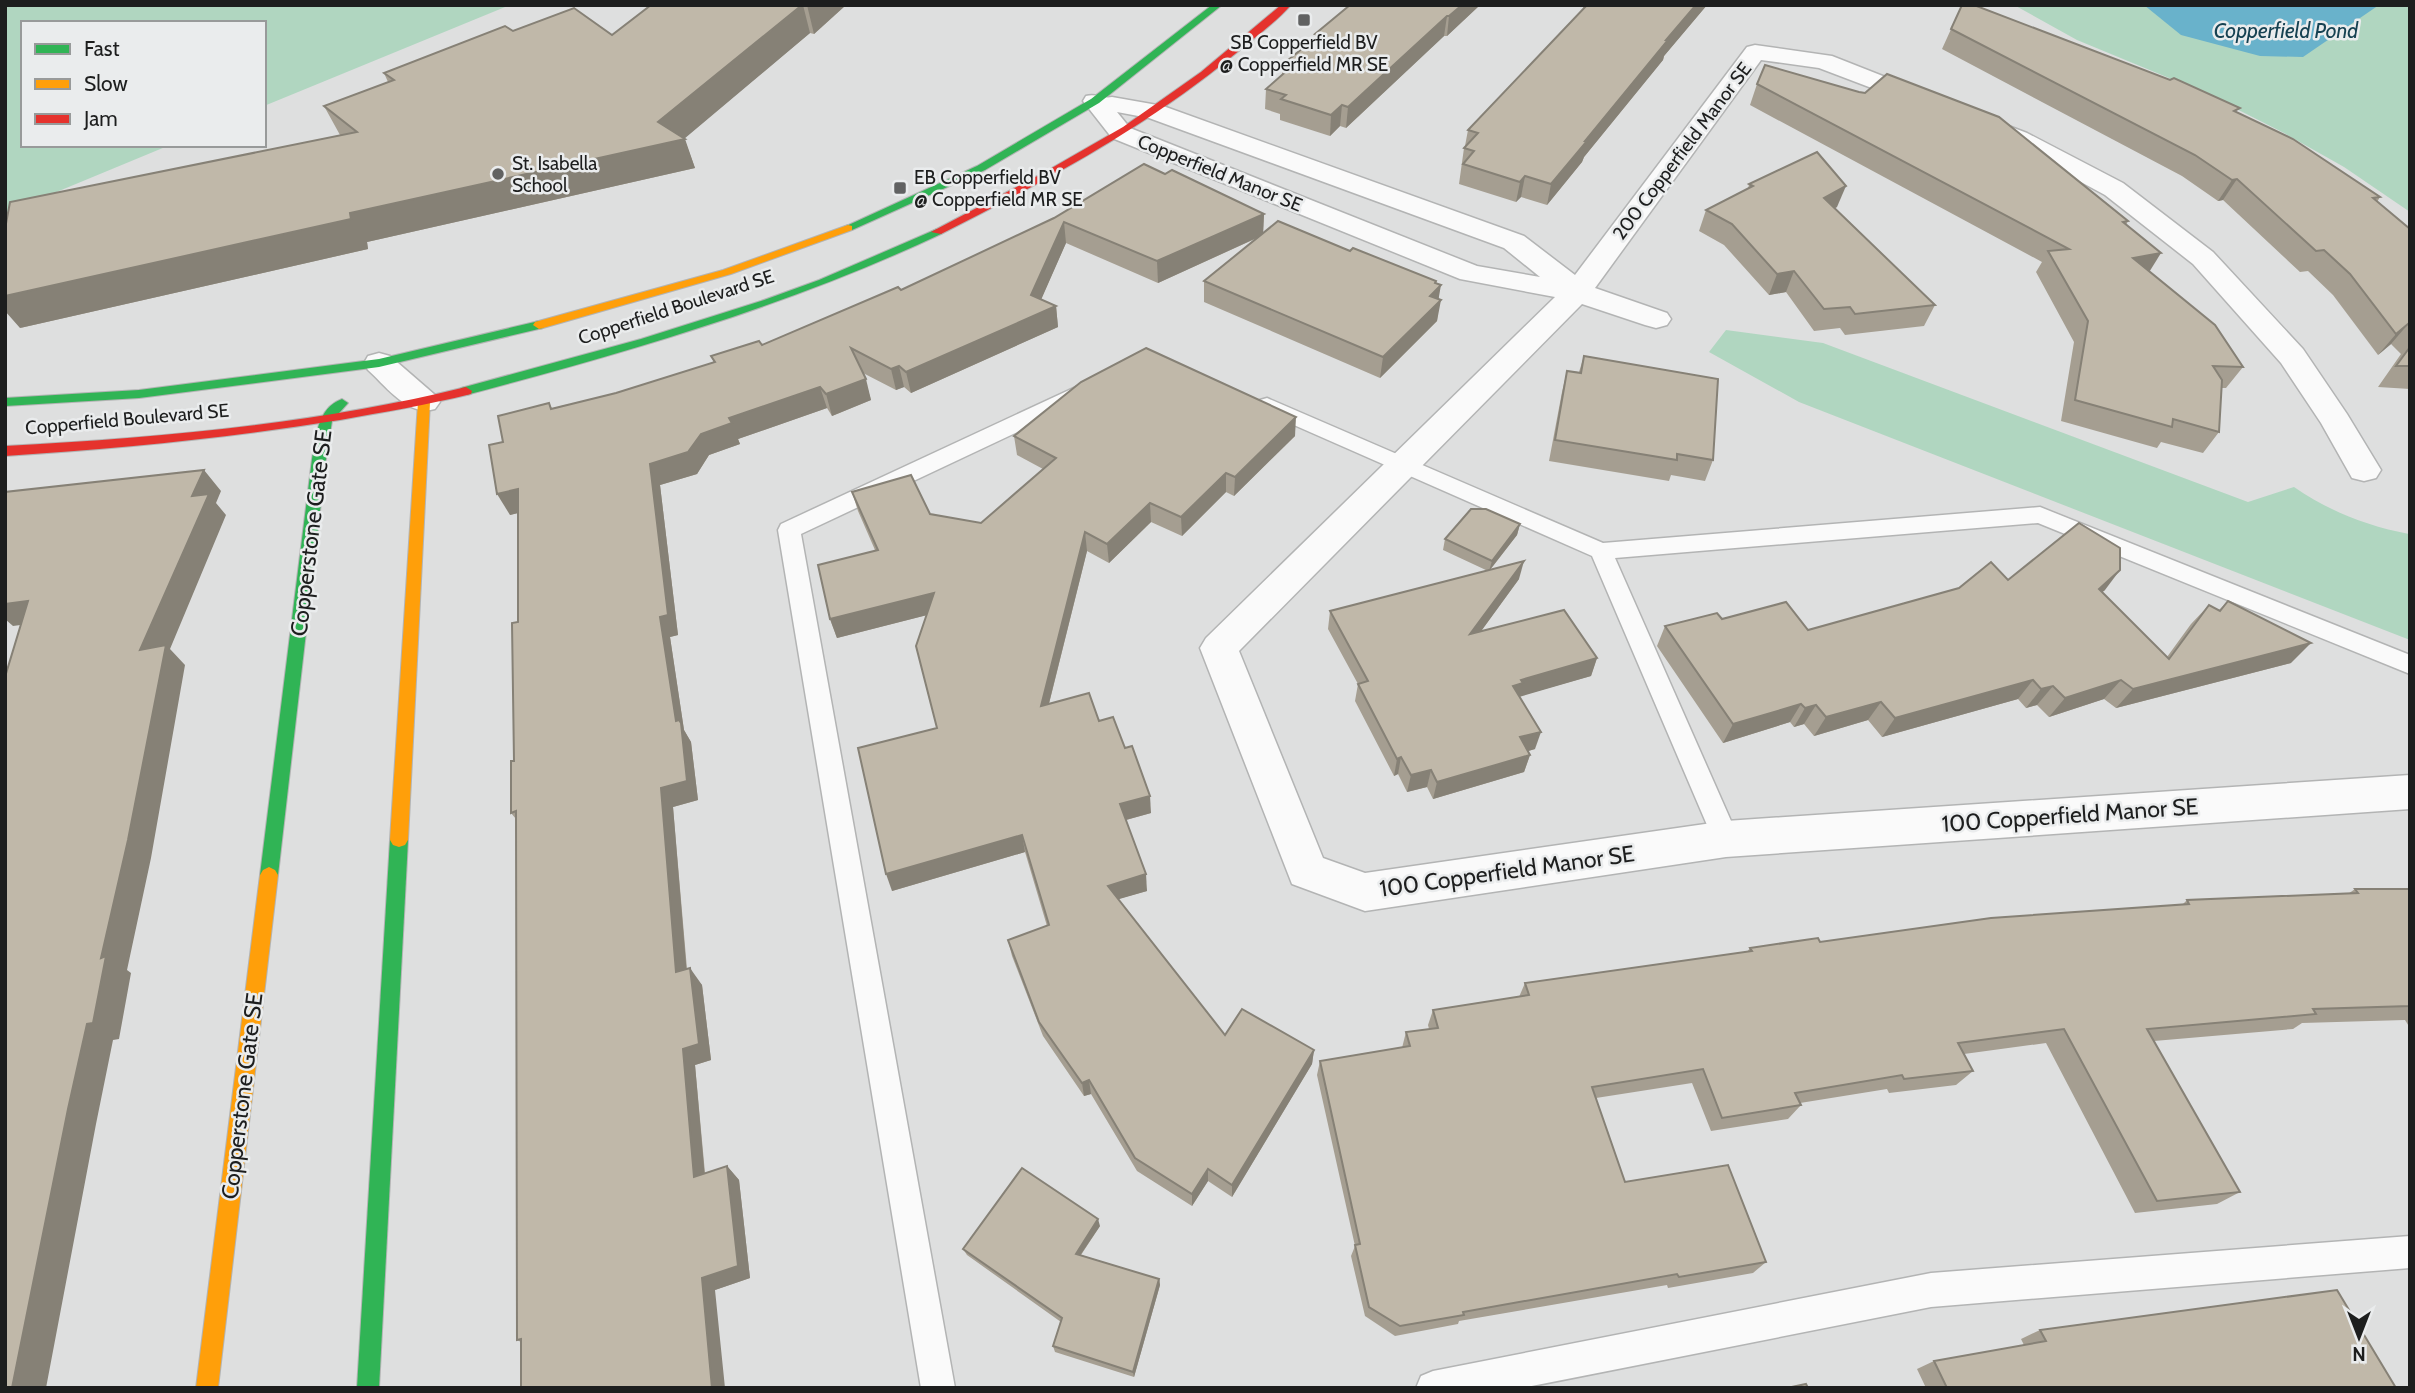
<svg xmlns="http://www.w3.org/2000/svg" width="2415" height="1393" viewBox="0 0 2415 1393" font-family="Cabin,sans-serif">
	<rect width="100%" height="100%" fill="#dedfdf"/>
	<g fill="#b0d6c0">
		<polygon points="5,5 510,5 264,106 264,23 23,23 23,145 170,145 30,203 5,223"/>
		<polygon points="2014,5 2410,5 2410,212 2344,167 2284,133 2203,92 2077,40"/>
		<path d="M1726 330 1823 343 2248 502 2294 487C2329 511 2367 526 2409 534L2410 640 1799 402 1709 352Z"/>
	</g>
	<polygon fill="#69b2cb" points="2144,5 2379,5 2303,57 2260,56 2181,35"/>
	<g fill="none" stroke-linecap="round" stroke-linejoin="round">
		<defs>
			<g id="lane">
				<polygon points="1080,385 1087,386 1090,391 1087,396 1028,427 801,534 955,1388 921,1388 778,530 781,524"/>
				<polygon points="1267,398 1603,543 2040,507 2410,655 2410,674 2038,523 1615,558 1739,839 1735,847 1726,850 1717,847 1713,839 1592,556 1260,410 1257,405 1260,400"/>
				<polygon points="2410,1236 2410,1268 1931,1307 1522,1388 1416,1388 1421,1376 1433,1371 1931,1273"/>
			</g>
			<g id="street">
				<path d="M1755 45 1832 56 1936 97 1939 102 1936 107 1927 109 1819 68 1761 60 1595 288 1667 313 1671 319 1667 325 1656 328 1645 325 1582 304 1239 651 1323 858 1365 873 1726 821 2410 775V809L1726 857 1365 911 1292 884 1200 648 1206 638 1555 297 1460 279 1112 138 1083 101 1086 96C1096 93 1103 99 1112 97L1163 106 1524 236 1575 275 1747 47ZM1117 112 1149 118 1504 248 1540 277 1477 266 1130 128Z"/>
				<polygon points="1990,119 2027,133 2123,183 2213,252 2303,349 2347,414 2381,470 2376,478 2364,481 2352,478 2321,423 2281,363 2193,264 2105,195 2009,143 1981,132 1977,127 1981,122"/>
				<path d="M379 353 390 356 435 395 440 402 435 409C408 417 387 387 368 370L364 363 368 356Z"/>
			</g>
			<g id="fast">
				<polygon points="1212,5 1222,5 1099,103 985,170 852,230 842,228 977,166 1091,99"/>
				<path d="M937 229 943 232 941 234C788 306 629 352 466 395L460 391 461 388 641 339 761 301 819 280Z"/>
				<polygon points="539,321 545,325 543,328 379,367 139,398 5,406 5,398 139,390 379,359"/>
				<path d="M342 399 348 403 332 421 326 459 278 875 275 880 269 883 263 880 260 875 312 459C316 437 317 408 342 399Z"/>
				<polygon points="399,833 405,835 408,840 379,1388 357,1388 390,840 393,835"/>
			</g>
			<g id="slow">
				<polygon points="848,225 852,226 852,230 731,274 543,328 539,329 533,325 535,322 723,270"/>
				<polygon points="424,398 430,402 408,840 405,845 399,847 393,845 390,840 418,402"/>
				<polygon points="269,867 275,870 278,875 218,1388 196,1388 260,875 263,870"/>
			</g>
			<g id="jam">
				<path d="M1281 5H1291C1275 23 1254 38 1235 54 1145 128 1044 182 941 234L931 232 1043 173 1123 127 1201 72Z"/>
				<path d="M466 387 472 391 471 394C427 405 384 412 340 420 229 438 117 449 5 456V446C159 438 316 424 466 387Z"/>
			</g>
		</defs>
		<use href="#lane" stroke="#b3b4b4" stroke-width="3"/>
		<use href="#street" stroke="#b3b4b4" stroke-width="3"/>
		<use href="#fast" stroke="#b3b4b4" stroke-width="2"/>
		<use href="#slow" stroke="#b3b4b4" stroke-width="2"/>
		<use href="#jam" stroke="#b3b4b4" stroke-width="2"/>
		<use href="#lane" fill="#fafafa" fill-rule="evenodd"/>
		<use href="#street" fill="#fafafa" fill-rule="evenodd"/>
		<use href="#fast" fill="#30b455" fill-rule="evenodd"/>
		<use href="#slow" fill="#ff9f0a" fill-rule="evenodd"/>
		<use href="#jam" fill="#e5322d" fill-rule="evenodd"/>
	</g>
	<g fill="#a59e91">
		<polygon points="651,5 846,5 814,34 810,33 684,138 695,168 367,242 368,249 20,328 340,135 324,106 388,82 384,73 513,31 612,35"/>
		<polygon points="1350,5 1480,5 1447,36 1444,36 1346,128 1340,126 1330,136 1280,120 1280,114 1265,109 1266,89 1282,75 1282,65 1315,38 1315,34"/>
		<polygon points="1584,5 1707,5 1664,56 1663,60 1584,157 1582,162 1547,205 1521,197 1516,202 1459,184 1464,148 1465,146 1468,130 1583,9"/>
		<polygon points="1962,5 2237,112 2380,197 2377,202 2410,229 2410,389 2378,387 2401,354 2391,344 2378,355 2333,295 2308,271 2300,272 2223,200 2218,201 2182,176 1942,49"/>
		<polygon points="1757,84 2128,221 2126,225 2149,271 2243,367 2226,388 2221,388 2219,432 2203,453 2161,442 2157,448 2061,421 2074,342 2036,272 2042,262 1750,105"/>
		<polygon points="1165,174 1264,214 1263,233 1350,251 1436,281 1439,300 1437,321 1380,378 1204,302 1204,281 1257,238 1158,283 1066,243 1041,299 1056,306 1058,327 911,393 904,387 896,390 863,373 871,400 832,416 827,408 738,439 740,444 709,455 697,474 660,485 678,635 670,637 684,730 691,742 698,800 673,807 687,969 702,985 711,1060 695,1065 705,1173 727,1166 739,1180 750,1278 715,1290 521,1342 517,1340 516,819 511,813 514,761 518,622 518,513 510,515 503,442 549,403 552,409 616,393 714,363 711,356 762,345 901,290"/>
		<polygon points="1749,184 1837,207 1835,208 1935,305 1924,326 1845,335 1840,328 1814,331 1786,292 1769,295 1724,245 1699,231 1706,210 1748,189"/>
		<polygon points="1584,356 1713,460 1705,481 1671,475 1669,481 1549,461 1562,392 1567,371 1579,372"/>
		<polygon points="1014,436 1295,436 1234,496 1226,492 1182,536 1151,522 1109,563 1087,551 1049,704 1099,721 1151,813 1126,820 1147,891 1118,899 1225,1035 1314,1050 1312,1064 1232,1197 1208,1181 1192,1206 1137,1171 1091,1094 1084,1096 1043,1036 1012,956 1008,940 1047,926 1025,852 892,891 937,728 927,615 837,638 830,619 875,550 858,511 852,492 930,514 981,523 1043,469 1017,455"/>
		<polygon points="1520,524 1517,535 1490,570 1519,579 1481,631 1597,658 1591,676 1520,696 1535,749 1528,751 1530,755 1524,772 1433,799 1427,787 1407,792 1398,774 1394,776 1355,701 1358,684 1328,629 1330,611 1488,571 1443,550 1445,539"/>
		<polygon points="2008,580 2105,590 2102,592 2167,657 2191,624 2209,605 2219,610 2228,601 2291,663 2116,708 2104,699 2049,717 2037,705 2026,708 2018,699 1882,737 1868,720 1814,736 1804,724 1794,727 1790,722 1723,743 1657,646 1665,626 1722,619 1808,630"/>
		<polygon points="2355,889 2410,889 2410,1028 2405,1020 2302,1023 2293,1029 2154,1041 2240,1192 2217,1204 2135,1213 2046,1043 1964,1054 1973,1071 1956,1085 1889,1093 1887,1089 1800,1103 1801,1105 1788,1119 1711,1131 1692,1083 1596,1098 1625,1182 1766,1262 1753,1273 1668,1288 1667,1285 1459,1321 1458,1324 1395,1336 1365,1316 1351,1256 1355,1246 1317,1075 1320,1061 1402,1048 1406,1032 1429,1029 1428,1025 1433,1010 1519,997 1525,983 1747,952 1750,948 1820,942 2182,905 2187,900 2348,894"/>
		<polygon points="1100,1226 1081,1255 1159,1279 1160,1285 1134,1377 1055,1352 1053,1346 1061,1322 967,1255 963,1249"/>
		<polygon points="2040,1330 2396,1388 1926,1388 1917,1369 1934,1361 2024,1345 2021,1339"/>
	</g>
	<g fill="#868176">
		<polygon points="803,5 810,33 684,139 685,139 695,168 367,242 368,249 20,328 5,311 5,296 350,213 658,122"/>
		<polygon points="807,5 846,5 814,34"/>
		<polygon points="1462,5 1480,5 1447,36 1449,16"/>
		<polygon points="1696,5 1707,5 1664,56 1663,60 1584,157 1582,162 1547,205 1551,184 1585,141 1666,40"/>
		<polygon points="1447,16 1444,36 1346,128 1348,107"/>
		<polygon points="1342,105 1340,126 1330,136 1331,115"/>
		<polygon points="1525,176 1521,197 1516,202 1520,182"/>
		<polygon points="2237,179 2223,200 2218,201 2232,180"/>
		<polygon points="1846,186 1837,207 1815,218 1824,198"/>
		<polygon points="1264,214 1263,235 1158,283 1157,261"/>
		<polygon points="1064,222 1066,243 1034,316 1056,306 1058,327 911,393 906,372 1031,295"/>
		<polygon points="2161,253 2148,274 2133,258"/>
		<polygon points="1794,271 1786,292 1769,295 1777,274"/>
		<polygon points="1436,281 1435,292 1441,285 1438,302 1441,300 1437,321 1380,378 1383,357 1430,296 1435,283"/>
		<polygon points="2409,323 2391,344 2378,355 2396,334"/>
		<polygon points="899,366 904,387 896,390 891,369"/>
		<polygon points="866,379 871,400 832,416 826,394"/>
		<polygon points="820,387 827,408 738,439 740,444 709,455 697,474 660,485 678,635 670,637 684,730 691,742 698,800 673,807 688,988 676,972 661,788 676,721 660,617 650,464 729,418"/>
		<polygon points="1296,417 1295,436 1234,496 1235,477"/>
		<polygon points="204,470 221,491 216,503 226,515 170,649 185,665 151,858 127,970 131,973 119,1039 113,1040 96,1124 46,1388 12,1388 68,1109 101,958 140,650 192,496"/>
		<polygon points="1226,473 1226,492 1182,536 1181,517"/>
		<polygon points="518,489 530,510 510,515 497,494"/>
		<polygon points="1150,503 1151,522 1109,563 1107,544"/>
		<polygon points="1520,524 1517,535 1489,571 1492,561"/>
		<polygon points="1085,532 1087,551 1044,723 1041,706"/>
		<polygon points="1524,561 1519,579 1466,652 1470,634"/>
		<polygon points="2120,570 2105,590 2083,608 2099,589"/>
		<polygon points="934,593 939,612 837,638 830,619"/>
		<polygon points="28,601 50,621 13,626 5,619 5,604"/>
		<polygon points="2311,643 2291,663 2116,708 2133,689"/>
		<polygon points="1597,658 1591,676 1519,697 1513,686 1521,680"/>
		<polygon points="2033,680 2018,699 1882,737 1895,718"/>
		<polygon points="2121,680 2104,699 2049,717 2065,698"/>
		<polygon points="2053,686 2037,705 2026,708 2041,689"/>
		<polygon points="1881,702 1868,720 1814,736 1826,717"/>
		<polygon points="1801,704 1790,722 1723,743 1733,724"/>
		<polygon points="1816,705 1804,724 1794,727 1805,708"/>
		<polygon points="1541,732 1535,749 1514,755 1520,737"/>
		<polygon points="1530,755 1524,772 1433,799 1437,782"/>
		<polygon points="1401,757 1398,774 1394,776 1397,759"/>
		<polygon points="1431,770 1427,787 1407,792 1411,775"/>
		<polygon points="1150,796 1151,813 1122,821 1120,804"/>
		<polygon points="1022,835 1025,852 892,891 886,874"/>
		<polygon points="1146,874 1147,891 1109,902 1108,886"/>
		<polygon points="690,968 702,985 711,1060 695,1065 706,1190 694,1177 683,1049"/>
		<polygon points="1314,1050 1312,1064 1232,1197 1232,1185"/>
		<polygon points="1089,1080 1091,1094 1084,1096 1082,1083"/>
		<polygon points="727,1166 739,1180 750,1278 715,1290 725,1388 712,1388 702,1278"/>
		<polygon points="1208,1169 1208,1181 1192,1206 1192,1194"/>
		<polygon points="1098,1219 1100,1226 1077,1260 1076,1254"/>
		<polygon points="1159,1279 1160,1285 1134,1377 1133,1372"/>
	</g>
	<g fill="#c0b8a9" stroke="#868176" stroke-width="2">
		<polygon points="651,5 802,5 658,122 685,139 350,213 351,219 5,296 5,229 10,202 357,132 324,106 394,80 384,73 505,26 513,31 574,8 612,35"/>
		<polygon points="1350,5 1462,5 1449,16 1447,16 1348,107 1342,105 1331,115 1281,99 1286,95 1266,89 1291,67 1282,65 1319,35 1315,34"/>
		<polygon points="1587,5 1696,5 1666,40 1668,40 1585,141 1587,141 1551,184 1525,176 1520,182 1463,164 1474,151 1464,148 1478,133 1468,130"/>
		<polygon points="1962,5 1974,5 2170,80 2174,78 2240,108 2234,111 2293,139 2380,197 2373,198 2410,229 2410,324 2409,323 2396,334 2350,274 2324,250 2316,251 2237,179 2232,180 2195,155 1951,29"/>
		<polygon points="1765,65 1859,92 1865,93 1887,74 1999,117 2128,221 2123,222 2161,253 2133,258 2215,325 2243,367 2213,366 2222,380 2219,432 2173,419 2172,427 2075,400 2088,321 2048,251 2069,249 1757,84"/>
		<polygon points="1817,152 1846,186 1824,198 1935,305 1855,314 1850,307 1824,309 1794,271 1777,274 1732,224 1706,210 1753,186 1749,184"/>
		<polygon points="1144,164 1165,174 1172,170 1264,214 1157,261 1064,222 1031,295 1056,306 906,372 899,366 891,369 851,348 866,379 826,394 820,387 729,418 732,423 701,434 688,452 650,464 668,615 660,617 676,721 679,720 681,723 687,781 661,788 676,972 690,968 699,1044 683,1049 694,1177 727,1166 738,1266 702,1278 712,1388 521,1388 521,1339 517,1340 516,811 511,813 511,761 514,761 512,623 518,622 518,489 497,494 489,445 503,442 498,416 549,403 551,409 616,393 715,362 711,356 759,341 762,345 898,287 901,290 1054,218"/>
		<polygon points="1278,221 1350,251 1353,248 1436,281 1435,283 1441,285 1430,296 1441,300 1383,357 1204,281"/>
		<polygon points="2410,347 2410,366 2396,366"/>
		<polygon points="1146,348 1296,417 1235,477 1226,473 1181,517 1150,503 1107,544 1085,532 1041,706 1089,693 1099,721 1113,717 1125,748 1132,746 1150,796 1120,804 1146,874 1108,886 1225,1035 1242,1009 1314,1050 1232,1185 1208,1169 1192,1194 1135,1158 1089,1080 1082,1083 1039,1022 1008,940 1049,925 1022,835 886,874 858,748 937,728 916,646 934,593 830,619 818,565 878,550 852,492 911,475 930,514 981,523 1056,458 1014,436 1081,382"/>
		<polygon points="1584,356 1718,379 1713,460 1677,454 1677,460 1555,440 1567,371 1581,373"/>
		<polygon points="204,470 192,496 209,494 140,650 166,645 128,840 101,958 106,956 93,1023 87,1024 68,1109 12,1388 5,1388 5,677 28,601 5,604 5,492"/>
		<polygon points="1471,509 1486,509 1520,524 1492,561 1445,539"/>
		<polygon points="2079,523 2120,548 2120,570 2099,589 2169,659 2209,605 2220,611 2228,601 2311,643 2133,689 2121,680 2065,698 2053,686 2041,689 2033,680 1895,718 1881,702 1826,717 1816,705 1805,708 1801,704 1733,724 1665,626 1717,613 1722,619 1786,602 1808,630 1959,588 1991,562 2008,580"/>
		<polygon points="1524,561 1470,634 1564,610 1597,658 1521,680 1523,683 1513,686 1541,732 1520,737 1530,755 1437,782 1431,770 1411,775 1401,757 1397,759 1358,684 1368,681 1330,611"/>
		<polygon points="2355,889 2410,889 2410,1006 2313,1009 2316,1014 2147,1029 2240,1192 2157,1201 2064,1029 1958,1043 1973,1071 1904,1079 1902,1075 1795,1093 1801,1105 1722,1118 1703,1069 1592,1087 1625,1182 1728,1165 1766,1262 1679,1277 1677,1274 1463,1312 1464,1315 1400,1326 1369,1307 1355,1245 1360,1244 1320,1061 1410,1046 1406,1032 1438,1028 1433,1010 1529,995 1525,983 1752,951 1750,948 1818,938 1820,942 1991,918 2189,904 2187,900 2358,893"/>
		<polygon points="1022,1168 1098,1219 1076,1254 1159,1279 1133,1372 1053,1346 1062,1318 963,1249"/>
		<polygon points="2337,1290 2396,1388 1947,1388 1934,1361 2046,1341 2040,1330"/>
		<polygon points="1806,1384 1808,1388 1787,1388"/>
	</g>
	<g fill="#616262" stroke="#eaeced" stroke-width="2.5">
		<rect x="1297" y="13" width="14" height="14" rx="3.5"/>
		<circle cx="498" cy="174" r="7"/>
		<rect x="893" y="181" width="14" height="14" rx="3.5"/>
	</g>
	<g text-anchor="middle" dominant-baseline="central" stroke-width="5" stroke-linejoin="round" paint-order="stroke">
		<g font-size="19" fill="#1d1e1e" stroke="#eaeced" text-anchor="start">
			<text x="1304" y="42" text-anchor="middle">SB Copperfield BV<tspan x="1304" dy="22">@ Copperfield MR SE</tspan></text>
			<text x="512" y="163">St. Isabella<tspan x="512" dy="22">School</tspan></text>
			<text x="914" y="177">EB Copperfield BV<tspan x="914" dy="22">@ Copperfield MR SE</tspan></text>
		</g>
		<g font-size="19" fill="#1d1e1e" stroke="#eaeced">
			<text transform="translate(1682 151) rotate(-53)">200 Copperfield Manor SE</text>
			<text transform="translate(1220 173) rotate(22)">Copperfield Manor SE</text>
			<text transform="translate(676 307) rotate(-18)">Copperfield Boulevard SE</text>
			<text transform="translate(127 419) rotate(-5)">Copperfield Boulevard SE</text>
		</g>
		<g font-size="21" font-style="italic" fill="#164252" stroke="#eaeced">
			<text x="2286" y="30">Copperfield Pond</text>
		</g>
		<g font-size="23" fill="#1d1e1e" stroke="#eaeced">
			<text transform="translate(311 533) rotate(-83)">Copperstone Gate SE</text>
			<text transform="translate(2070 815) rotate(-4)">100 Copperfield Manor SE</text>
			<text transform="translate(1507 871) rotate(-8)">100 Copperfield Manor SE</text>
			<text transform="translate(242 1096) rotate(-83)">Copperstone Gate SE</text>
		</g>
	</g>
	<rect width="2415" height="1393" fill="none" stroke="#1d1e1e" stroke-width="14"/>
	<rect x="21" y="21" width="245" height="126" fill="#eaeced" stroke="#989a9a" stroke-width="2"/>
	<rect x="35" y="44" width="35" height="10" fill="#30b455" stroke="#989a9a" stroke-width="2"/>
	<text x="84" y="56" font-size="21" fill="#1d1e1e">Fast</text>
	<rect x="35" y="79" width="35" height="10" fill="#ff9f0a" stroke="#989a9a" stroke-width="2"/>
	<text x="84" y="91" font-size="21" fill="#1d1e1e">Slow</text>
	<rect x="35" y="114" width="35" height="10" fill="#e5322d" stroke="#989a9a" stroke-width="2"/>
	<text x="84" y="126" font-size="21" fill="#1d1e1e">Jam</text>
	<g transform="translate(2359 1337) rotate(180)" stroke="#eaeced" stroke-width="5" paint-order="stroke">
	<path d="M0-5L12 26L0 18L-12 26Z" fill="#1d1e1e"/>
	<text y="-10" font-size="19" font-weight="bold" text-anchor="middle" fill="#1d1e1e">N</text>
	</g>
</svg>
